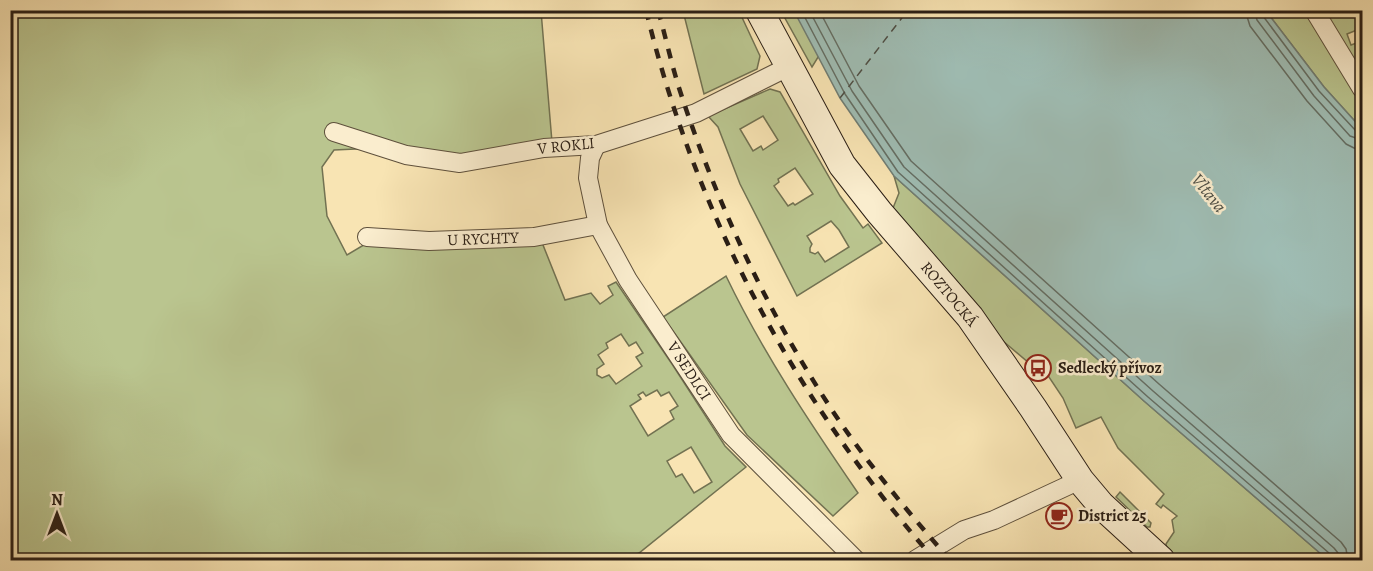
<svg xmlns="http://www.w3.org/2000/svg" width="1373" height="571" viewBox="0 0 1373 571" font-family="Alegreya,serif">
	<rect width="100%" height="100%" fill="#f8e4b3"/>
	<filter id="stains"><feTurbulence type="fractalNoise" baseFrequency=".00333" numOctaves="4"/><feColorMatrix values="0 0 0 0 .2 0 0 0 0 .09 0 0 0 0 .02 0 0 0 .5 -.17"/></filter>
	<radialGradient id="worn" r=".72"><stop offset=".6" stop-color="#630" stop-opacity="0"/><stop offset="1" stop-color="#630" stop-opacity=".3"/></radialGradient>
	<g fill="#bac58f" stroke="#727252" stroke-width="1.5" fill-rule="evenodd">
		<path d="M10 11H541L552 142 444 157 399 147 334 150 322 167 327 216 347 255 367 243 541 240 565 300 591 293 600 304 613 295 608 286 616 282 672 364 725 446 746 467 639 553 626 560H11ZM621 334 629 346 636 342 643 353 636 357 642 366 616 384 609 375 602 378 597 375V369L604 364 598 355 608 348 606 343ZM657 390 661 396 669 392 678 406 670 411 674 419 648 436 630 406 641 399 638 395 643 392 646 396ZM691 447 712 482 694 493 682 474 676 477 667 461Z"/>
		<polygon points="683,11 739,11 760,56 757,69 704,94"/>
		<polygon points="781,11 797,11 820,54 812,67"/>
		<polygon points="1266,11 1310,11 1362,95 1362,129 1324,87"/>
		<polygon points="1319,11 1362,11 1362,28 1347,34 1351,45 1362,41 1362,78"/>
		<path d="M770 89 780 92 840 196 863 228 868 224 882 243 797 296 740 184 718 127 708 116ZM763 116 778 140 763 150 761 146 753 151 740 129ZM795 168 813 194 795 205 793 203 788 206 774 186 779 182 778 179ZM831 221 839 230 849 247 825 262 818 252 815 254 810 252V248L812 244 807 236Z"/>
		<polygon points="894,176 1144,401 1328,560 1180,560 1167,549 1166,544 1174,532 1172,520 1177,516 1163,505 1161,508 1156,504 1164,494 1118,448 1101,417 1076,428 1063,398 1041,365 1035,368 1003,341 893,208 899,193"/>
		<path d="M726 276C763 353 810 423 858 493L833 516 747 435 663 317Z"/>
		<polygon points="1120,492 1151,523 1150,527 1147,527 1116,497"/>
	</g>
	<polygon fill="#9fbdb4" stroke="#707d74" stroke-width="1.5" points="794,11 1266,11 1324,87 1362,129 1362,560 1328,560 1144,401 894,176 840,98"/>
	<g fill="none" stroke-linecap="round" stroke-linejoin="round">
		<g stroke="#646e64" stroke-width="1.5">
			<polyline points="801,10 845,94 898,172 1148,397 1329,553 1332,560"/>
			<polyline points="809,10 852,91 904,167 1153,391 1334,548 1338,553 1339,560"/>
			<polyline points="819,10 859,86 911,161 1159,384 1341,542 1346,549 1348,560"/>
			<polyline points="1245,10 1250,26 1307,101 1346,144 1354,148 1362,149"/>
			<polyline points="1254,10 1257,20 1314,96 1350,136 1362,140"/>
			<polyline points="1262,10 1263,16 1319,91 1356,131 1362,133"/>
		</g>
		<polyline stroke="#4d4e45" stroke-width="1.5" stroke-dasharray="8 6" stroke-linecap="butt" points="840,98 908,10"/>
		<defs>
			<g id="minor">
				<polyline points="1314,10 1362,89"/>
				<polyline points="334,132 406,155 460,163 544,148 596,145 696,113 788,67"/>
				<polyline points="596,145 590,158 588,178 598,225 628,280 731,435 856,560"/>
				<polyline points="367,237 429,241 534,237 598,225"/>
				<polyline points="915,560 964,530 994,520 1080,480"/>
			</g>
			<polyline id="secondary" points="759,10 842,165 879,212 970,317 1033,408 1080,480 1101,505 1161,560"/>
		</defs>
		<use href="#minor" stroke="#5e503c" stroke-width="20"/>
		<use href="#secondary" stroke="#2a1e15" stroke-width="29"/>
		<use href="#minor" stroke="#faedce" stroke-width="18"/>
		<use href="#secondary" stroke="#faedce" stroke-width="27"/>
		<g stroke="#2a1e15" stroke-width="4.5" stroke-dasharray="10 10" stroke-linecap="butt">
			<path d="M646 10C695 214 797 404 935 560"/>
			<path d="M658 10C666 38 672 67 681 94 717 204 768 313 832 410 867 463 908 512 950 560"/>
		</g>
	</g>
	<defs>
		<symbol id="bus-ring" viewBox="-11 -11 22 22"><circle r="9.5" fill="#faedce" stroke="#8f2418" stroke-width="1.5"/><path d="M-5-6H5V4H4V6H2V4H-2V6H-4V4H-5ZM-3.5-4V0h7V-4ZM-3.5 1.2v1.5H-2V1.2ZM2 1.2v1.5H3.5V1.2Z" fill="#8f2418"/></symbol>
		<symbol id="cafe-ring" viewBox="-11 -11 22 22"><circle r="9.5" fill="#faedce" stroke="#8f2418" stroke-width="1.5"/><path d="M-5.5-4.5H6V0H3Q3 3.5 0 3.5H-2.5Q-5.5 3.5-5.5 0ZM3-3.2v2h1.7v-2ZM-6 4.5H4V6H-6Z" fill="#8f2418"/></symbol>
	</defs>
	<g fill-rule="evenodd">
		<use href="#bus-ring" x="1023" y="353" width="30" height="30"/>
		<use href="#cafe-ring" x="1044" y="501" width="30" height="30"/>
	</g>
	<g text-anchor="middle" dominant-baseline="central" stroke-width="5" stroke-linejoin="round" paint-order="stroke">
		<g font-size="16" fill="#2a1e15" stroke="#faedce">
			<text transform="translate(566 146) rotate(-6)">V ROKLI</text>
			<text transform="translate(483 239) rotate(-2)">U RYCHTY</text>
			<text transform="translate(949 294) rotate(50)">ROZTOCKÁ</text>
			<text transform="translate(689 371) rotate(57)">V SEDLCI</text>
		</g>
		<g font-size="16" font-weight="bold" fill="#2a1e15" stroke="#faedce" text-anchor="start">
			<text x="1058" y="368">Sedlecký přívoz</text>
			<text x="1078" y="516">District 25</text>
		</g>
		<g font-size="18" font-style="italic" fill="#4d4e45" stroke="#faedce">
			<text transform="translate(1209 193) rotate(51)">Vltava</text>
		</g>
	</g>
	<rect width="1373" height="571" fill="none" stroke="#f8e4b3" stroke-width="36"/>
	<rect x="12" y="12" width="1349" height="547" fill="none" stroke="#2a1e15" stroke-width="3"/>
	<rect x="18" y="18" width="1337" height="535" fill="none" stroke="#2a1e15" stroke-width="1.5"/>
	<g transform="translate(57 514)" stroke="#faedce" stroke-width="4.5" paint-order="stroke">
	<path d="M0-4.5L10 22L0 15L-10 22Z" fill="#2a1e15"/>
	<text y="-9" font-size="16" font-weight="bold" text-anchor="middle" fill="#2a1e15">N</text>
	</g>
	<rect width="100%" height="100%" filter="url(#stains)"/>
	<rect width="100%" height="100%" fill="url(#worn)"/>
</svg>
